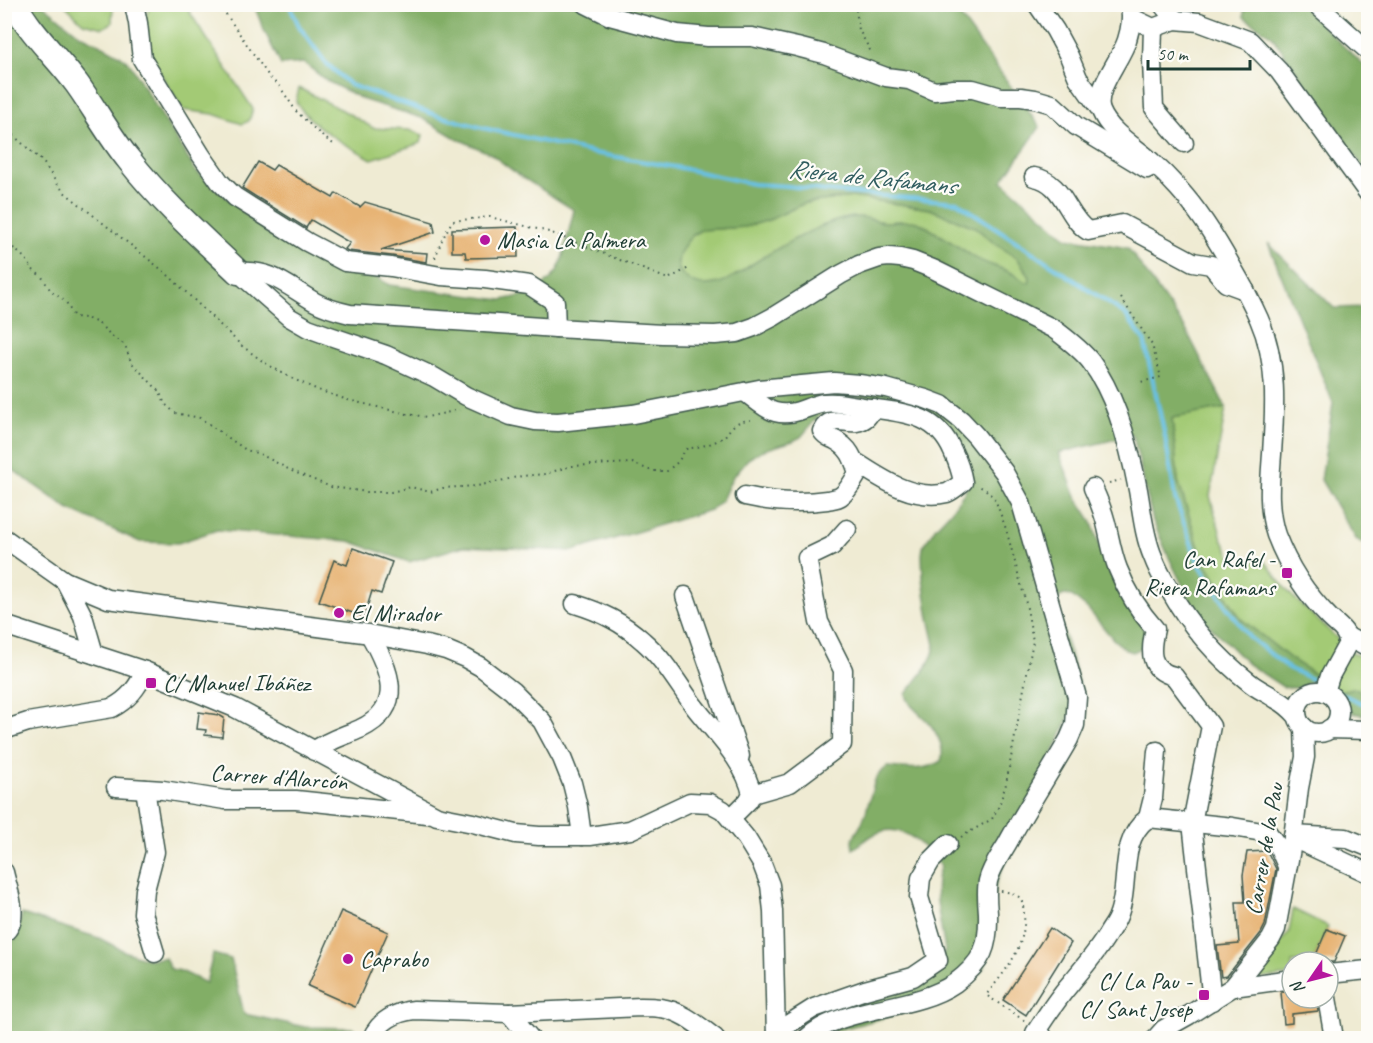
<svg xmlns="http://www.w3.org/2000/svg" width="1373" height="1043" viewBox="0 0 1373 1043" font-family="Caveat,sans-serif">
	<rect width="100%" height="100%" fill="#fdfcf7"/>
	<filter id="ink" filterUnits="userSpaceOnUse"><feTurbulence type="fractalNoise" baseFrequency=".0167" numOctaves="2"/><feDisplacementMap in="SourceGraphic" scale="12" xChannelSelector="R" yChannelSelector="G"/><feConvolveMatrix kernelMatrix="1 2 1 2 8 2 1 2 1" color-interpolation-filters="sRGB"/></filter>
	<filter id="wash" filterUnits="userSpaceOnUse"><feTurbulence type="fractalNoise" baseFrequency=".008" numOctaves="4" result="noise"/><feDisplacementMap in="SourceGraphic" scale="24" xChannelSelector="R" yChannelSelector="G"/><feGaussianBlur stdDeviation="1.35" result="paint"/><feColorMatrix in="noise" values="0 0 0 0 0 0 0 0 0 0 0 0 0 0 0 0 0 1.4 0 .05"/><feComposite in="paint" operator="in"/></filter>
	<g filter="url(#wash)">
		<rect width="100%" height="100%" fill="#efebd3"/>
		<g fill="#a3ca75" stroke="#618454" stroke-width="1.5">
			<polygon points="65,5 113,5 112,23 103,28 83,23"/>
			<polygon points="151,5 185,5 253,109 249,121 242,124 213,114 183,110 146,50 144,20"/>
			<path d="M299 88 346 112 373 128 409 130 423 135 421 143 372 159C344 144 313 128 296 102Z"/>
			<path d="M852 197 930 209 975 227 994 243 1017 258 1028 273 1030 278 1029 283C1022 282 1019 277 1013 274 1000 267 984 264 972 256 959 247 946 239 933 231 930 229 926 225 922 224 911 220 897 222 885 222 876 222 868 217 859 217 830 216 776 249 751 265 736 275 726 284 706 285 694 286 677 275 678 262 679 249 690 235 701 230L745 227 769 220 805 203Z"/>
			<polygon points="1226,408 1210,496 1222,539 1231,556 1235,561 1240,564 1257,561 1264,561 1268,565 1285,588 1294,598 1353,653 1368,661 1368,695 1353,688 1340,691 1291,659 1241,619 1202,557 1178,481 1172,418"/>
			<polygon points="1293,909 1328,926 1313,962 1292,962 1292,975 1257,979 1255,973 1289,932"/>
		</g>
		<g fill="#82ae66" stroke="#50764d" stroke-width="1.5" fill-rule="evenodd">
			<path d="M5 5H43L79 34 107 48 120 55 130 64 195 170 273 238 378 278 389 285 502 300 530 294 550 280 557 271 562 260 574 210 517 174 491 154 456 138 422 118 364 100 327 81 304 63 281 65 263 28 254 5H952L1040 127 1002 181 1067 238 1128 248 1185 328 1226 408 1172 418 1178 481 1202 557 1241 619 1291 659 1319 677 1301 687 1294 688 1283 687 1248 664 1196 612 1171 562 1153 521 1133 435 1059 453 1076 497 1091 520 1106 565 1118 588 1143 626 1146 634 1145 643 1140 649 1133 652 1126 650 1113 639 1088 609 1072 596 1064 595 1054 600 1081 691 1010 849 996 883 985 966 979 974 969 983 927 1006 835 1031 820 1014 917 983 945 951C942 929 930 886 941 866 924 846 902 819 873 835 866 839 860 845 853 849L852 840 861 825 866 812 875 780 879 774 887 767C906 768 924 772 941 761 946 746 934 727 923 717 916 710 908 705 906 694L926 668 933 654 935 645 928 613 923 579 922 555 923 547 935 528 951 511 964 493 967 486 968 464 959 444 932 417 879 397H839L821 413 801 437 793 441 761 451 748 459 732 478 722 500 710 510 573 551 464 546 409 562 349 541 217 530 178 543 140 542 68 509 5 464ZM852 197 930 209 975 227 994 243 1017 258 1028 273 1030 278 1029 283C1022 282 1019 277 1013 274 1000 267 984 264 972 256 959 247 946 239 933 231 928 228 923 224 917 222 907 219 896 222 886 222 877 222 868 217 859 217 830 216 776 249 751 265 736 275 726 284 706 285 694 286 677 275 678 262 679 250 690 235 701 230L745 227 769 220 805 203Z"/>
			<polygon points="1244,5 1300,5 1368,69 1368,174 1272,36 1244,17"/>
			<polygon points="1268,243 1334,308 1368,307 1368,547 1356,539 1321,480 1333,403"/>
			<polygon points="1353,688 1368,695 1368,716 1353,713 1340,691"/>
			<path d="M22 914 99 938 126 952 147 959 165 958 171 969 181 971 206 983 213 954 231 959 244 1014 305 1027 353 1028 360 1037 359 1038H5V948C17 941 18 926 22 914Z"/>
		</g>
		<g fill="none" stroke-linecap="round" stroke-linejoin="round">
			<g stroke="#67c1e5" stroke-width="4">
				<polyline points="289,4 299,26 325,62 350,85 439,116 483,128 594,153 681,168 753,184 788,186 826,191 957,202 1125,314 1144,340 1165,436 1175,498 1198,562 1224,603 1249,637 1290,669 1322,684"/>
				<polyline points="1331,689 1368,706"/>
			</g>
		</g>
		<g id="blocks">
			<g fill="#e7b475">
				<polygon points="258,162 272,170 276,165 333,198 336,193 360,207 365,202 433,222 435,232 381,250 427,253 426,262 392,256 348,251 345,249 350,243 311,220 306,228 242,188"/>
				<polygon points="517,227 518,257 466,258 465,252 452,252 452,229"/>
				<polygon points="353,548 392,562 381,594 372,591 364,617 319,601 334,560 347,565"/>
				<polygon points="199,712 219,715 224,718 222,737 205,735 206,730 197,729"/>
				<polygon points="1267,851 1276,869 1265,925 1261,933 1227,976 1221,977 1217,946 1239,944 1236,902 1245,902 1243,875 1247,852"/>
				<polygon points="341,911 388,932 355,1007 308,986"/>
				<polygon points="1050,928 1071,943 1026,1015 1003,1000"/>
				<polygon points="1327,929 1345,936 1334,962 1313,962"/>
				<polygon points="1292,990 1292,998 1316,998 1318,1011 1292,1014 1292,1023 1284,1024 1281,992"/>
			</g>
		</g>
	</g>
	<g filter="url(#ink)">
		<use href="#blocks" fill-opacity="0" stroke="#3e574c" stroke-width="1.5"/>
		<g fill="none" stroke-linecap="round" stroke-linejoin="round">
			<defs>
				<g id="minor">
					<polyline points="134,4 138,23 142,59 201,155 220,182 235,197 307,242 345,262 391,267 441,276 485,279 529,285 555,302 556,328"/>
					<polyline points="586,4 610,16 677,34 708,37 752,37 797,47 824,54 886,77 909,80 934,91 954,89 973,89 1001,97 1021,97 1035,99 1052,104 1076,126 1147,169"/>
					<polyline points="1037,4 1055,30 1069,56 1078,78 1100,109"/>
					<path d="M1130 4C1132 18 1131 27 1127 40 1121 60 1093 91 1101 111 1110 133 1136 147 1152 162 1161 170 1170 179 1178 188 1200 212 1216 238 1232 267 1242 284 1251 301 1259 319 1278 362 1275 408 1272 454 1270 481 1267 508 1276 535 1288 566 1307 595 1330 618 1338 626 1348 631 1348 643L1330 676 1325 692"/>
					<polyline points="1162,4 1175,20"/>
					<polyline points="1316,4 1365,48"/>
					<polyline points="1132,18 1153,28 1175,20 1199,22 1250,41 1279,71 1368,193"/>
					<polyline points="1153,28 1152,61 1154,108 1184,143"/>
					<path d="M1034 177C1064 182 1066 217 1088 231L1122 224 1193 262 1211 265 1226 283 1245 290"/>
					<path d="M238 272 289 317 308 328 330 336 386 355 434 377 466 396 511 416 535 421 558 422 633 414 759 389 834 382 859 384 886 388 926 399 942 405 961 420 976 436 1004 472 1021 503 1077 697 1075 725 1069 739C1049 774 1026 809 1007 844 1000 856 991 868 988 881 986 891 987 902 988 913 989 947 983 962 955 983 913 1012 842 1005 807 1038"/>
					<path d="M238 272C272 269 287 286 315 302 326 308 337 311 350 314L556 328 662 334 715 335 737 333 754 327 773 317 840 275 859 265 879 258 889 257 900 258 913 261 933 269 1054 329C1067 339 1081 349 1091 362 1117 397 1130 448 1138 490 1142 512 1144 536 1153 557 1157 568 1163 579 1169 589 1189 625 1217 657 1249 682 1257 689 1267 693 1276 699 1284 703 1291 709 1297 716"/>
					<path d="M745 392C753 398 766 410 775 412 795 417 806 406 824 403 839 401 855 406 869 408 905 413 937 414 953 452 958 462 961 471 963 482 958 486 952 491 947 493 912 501 882 479 854 461"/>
					<path d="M1093 488C1098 499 1103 511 1106 523 1110 539 1112 554 1118 569 1127 592 1139 611 1155 629 1150 650 1148 670 1174 676L1211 726 1192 823 1212 1001"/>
					<path d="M745 496C772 502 799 504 827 500 831 499 837 499 841 496 848 491 853 481 858 473 853 458 850 448 835 440 829 437 826 437 822 431 832 410 852 431 867 417 870 414 871 411 873 408"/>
					<polyline points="4,538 65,581 108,599 363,633 427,645 446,650 465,658 481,667 512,691 542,721 562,758 572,783 578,807 582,836"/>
					<polyline points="65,581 83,616 94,654"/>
					<polyline points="685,596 740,756"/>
					<path d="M575 604C601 612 622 622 643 641 664 659 678 684 694 706 714 732 745 761 752 794L748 801 731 818"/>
					<polyline points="4,625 145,671 235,708 437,816 473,823 516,834 539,836 590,836 630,830 690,802 710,803 723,810 746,838 762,864 770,885 773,911 776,1038"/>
					<polyline points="1348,637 1368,648"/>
					<circle cx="1318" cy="712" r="21"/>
					<polyline points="1329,729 1368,730"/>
					<path d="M4 730 28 722 112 708C129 699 138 687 145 671"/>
					<path d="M314 751C328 740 344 736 360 729 407 707 389 669 370 635"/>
					<polyline points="116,787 163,790 225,800 296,800 427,814"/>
					<polyline points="145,789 155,852 145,890 143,913 155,953"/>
					<polyline points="752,794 790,783 842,744 843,670 819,622 807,558 832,546 847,529"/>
					<polyline points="1148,818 1233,827 1268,833 1279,848 1287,866"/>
					<polyline points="1293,835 1346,838 1368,847"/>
					<polyline points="1293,838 1368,873"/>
					<path d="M4 872C8 891 21 919 4 933"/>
					<polyline points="1328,974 1368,970"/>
					<polyline points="1233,987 1292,979"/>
					<polyline points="1327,998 1334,1038"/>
					<polyline points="509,1013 530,1038"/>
					<polyline points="776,1032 814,1008 865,990 913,977 938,960 919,897 921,878 931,861 948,844"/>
					<path d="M372 1038C379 1021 396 1012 414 1010L509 1013 641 1007C647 1007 654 1007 660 1008 681 1010 699 1026 715 1038"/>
					<path d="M1044 1038 1035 1033C1046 1016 1057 999 1070 984 1084 967 1098 951 1109 932 1112 927 1116 922 1118 916 1131 884 1117 841 1148 818L1153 798 1157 751"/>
					<polyline points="1156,1038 1164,1029 1189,1015 1233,987 1271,939 1276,929 1293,838 1299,788 1305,757 1304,727"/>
				</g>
				<path id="major" d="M15 4C31 34 57 57 77 84 95 109 110 137 129 160 161 201 200 236 238 272"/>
			</defs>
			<use href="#minor" stroke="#3e574c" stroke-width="21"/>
			<use href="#major" stroke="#3e574c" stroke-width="27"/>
			<g stroke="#3e574c" stroke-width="2" stroke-dasharray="1.5 4.5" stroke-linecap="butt">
				<polyline points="219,4 270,78 280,87 296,111 323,137 335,145"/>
				<polyline points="855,4 859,30 872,54"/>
				<polyline points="4,127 43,162 56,182 64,192 167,274 242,346 265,363 291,378 318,390 348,400 407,414 427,417 459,410"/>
				<path d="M4 240 26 259 32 269 42 277 51 291 66 302 74 317 86 318 98 323 113 337 125 345 131 362 159 391 165 404 175 413 200 418 246 450 260 454 292 471 331 487 367 492H391L411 487 430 492 443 488 477 486 522 476 545 474 571 466 632 463 652 471H667L678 462 686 449C698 447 711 445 722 438 727 435 728 431 732 427 738 421 745 420 754 420"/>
				<polyline points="435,258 442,240 452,221 490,217 549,232 668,279 691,267"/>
				<polyline points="1121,298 1152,345 1161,377 1141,382"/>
				<polyline points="1109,483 1121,480"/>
				<polyline points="961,837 992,819 999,806 1006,784 1033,641 1026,603 1006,529 995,499 986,490 979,486"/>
				<path d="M1001 891 1012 893 1021 898C1033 938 1010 966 986 995L1025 1021"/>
			</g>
			<use href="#minor" stroke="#fff" stroke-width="18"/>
			<use href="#major" stroke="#fff" stroke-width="24"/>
		</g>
	</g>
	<g fill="#b5179e" stroke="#fdfcf7" stroke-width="2">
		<circle cx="485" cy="240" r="6"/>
		<rect x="1281" y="567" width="12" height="12" rx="3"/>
		<circle cx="339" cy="613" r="6"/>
		<rect x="145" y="677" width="12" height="12" rx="3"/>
		<circle cx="348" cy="959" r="6"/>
		<rect x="1198" y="989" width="12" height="12" rx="3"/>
	</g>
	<g text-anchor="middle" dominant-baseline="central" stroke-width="4.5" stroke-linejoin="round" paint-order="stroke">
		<g font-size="24" fill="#1f3d34" stroke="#fdfcf7" text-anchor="start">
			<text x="497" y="240">Masia La Palmera</text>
			<text x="1275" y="559" text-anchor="end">Can Rafel -<tspan x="1275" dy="28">Riera Rafamans</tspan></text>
			<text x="351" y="613">El Mirador</text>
			<text x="163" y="683">C/ Manuel Ibáñez</text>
			<text x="360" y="959">Caprabo</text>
			<text x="1192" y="981" text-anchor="end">C/ La Pau -<tspan x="1192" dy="28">C/ Sant Josep</tspan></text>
		</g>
		<g font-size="24" fill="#1f3d34" stroke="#fdfcf7">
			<text transform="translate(279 777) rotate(4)">Carrer d'Alarcón</text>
			<text transform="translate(1264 849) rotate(-80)">Carrer de la Pau</text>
		</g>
		<g font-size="26" font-style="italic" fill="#315e60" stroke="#fdfcf7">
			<text transform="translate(872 177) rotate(6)">Riera de Rafamans</text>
		</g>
	</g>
	<rect width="1373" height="1043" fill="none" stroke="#fdfcf7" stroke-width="24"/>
	<g transform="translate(1310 980) rotate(235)"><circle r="28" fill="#fdfcf7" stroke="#a4b0a9" stroke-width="1.5"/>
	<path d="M0-4.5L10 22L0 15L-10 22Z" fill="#b5179e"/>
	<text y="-9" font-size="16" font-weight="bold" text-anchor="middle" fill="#1f3d34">N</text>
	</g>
	<path d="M1148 60v9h102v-9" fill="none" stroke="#1f3d34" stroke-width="3"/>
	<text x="1157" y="60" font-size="18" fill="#1f3d34" stroke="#fdfcf7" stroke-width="4.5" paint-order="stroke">50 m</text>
</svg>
